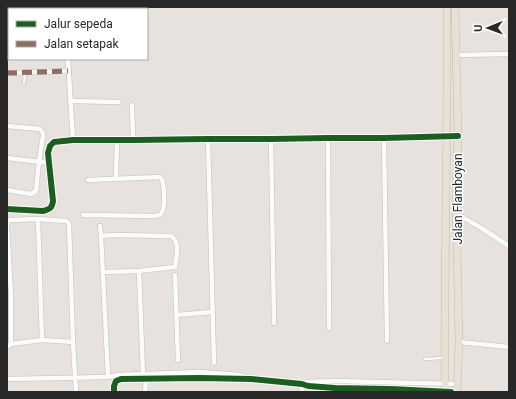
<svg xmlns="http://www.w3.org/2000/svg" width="516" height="399" viewBox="0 0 516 399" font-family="Roboto,sans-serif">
	<rect width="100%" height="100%" fill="#e7e2dd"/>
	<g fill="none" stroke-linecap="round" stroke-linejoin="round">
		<defs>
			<g id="service">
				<polyline points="24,83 25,73"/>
				<polyline points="425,359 444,358"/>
			</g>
			<g id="minor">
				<polyline points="66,7 66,9"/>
				<polyline points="455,55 509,54"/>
				<polyline points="68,59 73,140"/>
				<polyline points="7,73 68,71"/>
				<polyline points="70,101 119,102"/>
				<polyline points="132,105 133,140"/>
				<polyline points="7,126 40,129 43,133 43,136 39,162 36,191 31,194 7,190"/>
				<polyline points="328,138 329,328"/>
				<polyline points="384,138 387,341"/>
				<polyline points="208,139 214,363"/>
				<polyline points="271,139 274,323"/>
				<polyline points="7,158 49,163"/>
				<polyline points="116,178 117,140"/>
				<path d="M7 209 43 211C50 209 52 208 53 201L48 153 50 146 54 142 73 140H133L208 139H271L328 138H384L458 136"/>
				<polyline points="457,214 483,229 509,246"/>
				<path d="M83 215 155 216C157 215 159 216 161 214 166 208 164 186 162 179L159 177 88 180"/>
				<polyline points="38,219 42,340"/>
				<polyline points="7,225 8,221 10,220 38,219 66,221 69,223 73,342 76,392"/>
				<polyline points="100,226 101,236"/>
				<polyline points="7,227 11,294 11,344"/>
				<polyline points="139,271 143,374"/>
				<path d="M103 272 139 271 175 267C176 257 181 242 171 236L112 235 101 236 108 377"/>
				<polyline points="175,275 178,360"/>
				<polyline points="177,315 212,312"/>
				<polyline points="459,342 509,347"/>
				<polyline points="7,347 11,344 42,340 73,342"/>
				<polyline points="7,379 108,377 117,375 200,372 240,375 248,378"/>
				<polyline points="302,384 308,382 335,381 457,384"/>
				<polyline points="302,384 302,392"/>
				<polyline points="114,392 114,386 116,381 121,379 200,378 251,379 302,384 308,386 335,388 391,389 451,392"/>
				<polyline points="145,392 146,379"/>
			</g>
			<g id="primary">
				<polyline points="455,7 458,136 456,196 459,342 457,392"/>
				<path d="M445 392C444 264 448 135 447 7"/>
			</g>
		</defs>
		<use href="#service" stroke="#c0bebf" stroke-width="3.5"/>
		<use href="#minor" stroke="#c0bebf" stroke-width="5.5"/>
		<use href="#primary" stroke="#bfbdbc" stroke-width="8"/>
		<use href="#service" stroke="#fbfbfa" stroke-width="2.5"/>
		<use href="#minor" stroke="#fbfbfa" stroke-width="4.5"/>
		<use href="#primary" stroke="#e6e1d2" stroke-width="7"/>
		<polyline stroke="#8d6e63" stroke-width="5" stroke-dasharray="10 5" stroke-linecap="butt" points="7,73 68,71"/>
		<defs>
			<g id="cycleway">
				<path d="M7 209 43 211C50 209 52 208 53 201L48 153 50 146 54 142 73 140H133L208 139H271L328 138H384L458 136"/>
				<polyline points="114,392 114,386 116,381 121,379 200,378 251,379 302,384 308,386 335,388 391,389 451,392"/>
			</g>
		</defs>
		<use href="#cycleway" stroke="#fff" stroke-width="8"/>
		<use href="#cycleway" stroke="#1b5e20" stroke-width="6"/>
	</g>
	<g text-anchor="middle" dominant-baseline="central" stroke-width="3" stroke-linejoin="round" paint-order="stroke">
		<g font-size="12" fill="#282828" stroke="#fff">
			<text transform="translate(458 199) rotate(-90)">Jalan Flamboyan</text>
		</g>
	</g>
	<rect width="516" height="399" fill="none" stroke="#282828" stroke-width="16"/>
	<rect x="8" y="8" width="140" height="52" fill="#ffffff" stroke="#a9a9a9"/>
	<rect x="16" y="21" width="20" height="6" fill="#1b5e20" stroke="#a9a9a9"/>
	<text x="44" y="28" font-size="12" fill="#282828">Jalur sepeda</text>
	<rect x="16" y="41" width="20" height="6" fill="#8d6e63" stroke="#a9a9a9"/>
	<text x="44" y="48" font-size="12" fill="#282828">Jalan setapak</text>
	<g transform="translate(488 28) rotate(269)" stroke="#ffffff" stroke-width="3" paint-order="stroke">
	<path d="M0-3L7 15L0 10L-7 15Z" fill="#282828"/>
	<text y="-6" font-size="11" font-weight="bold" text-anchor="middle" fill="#282828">U</text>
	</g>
</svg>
